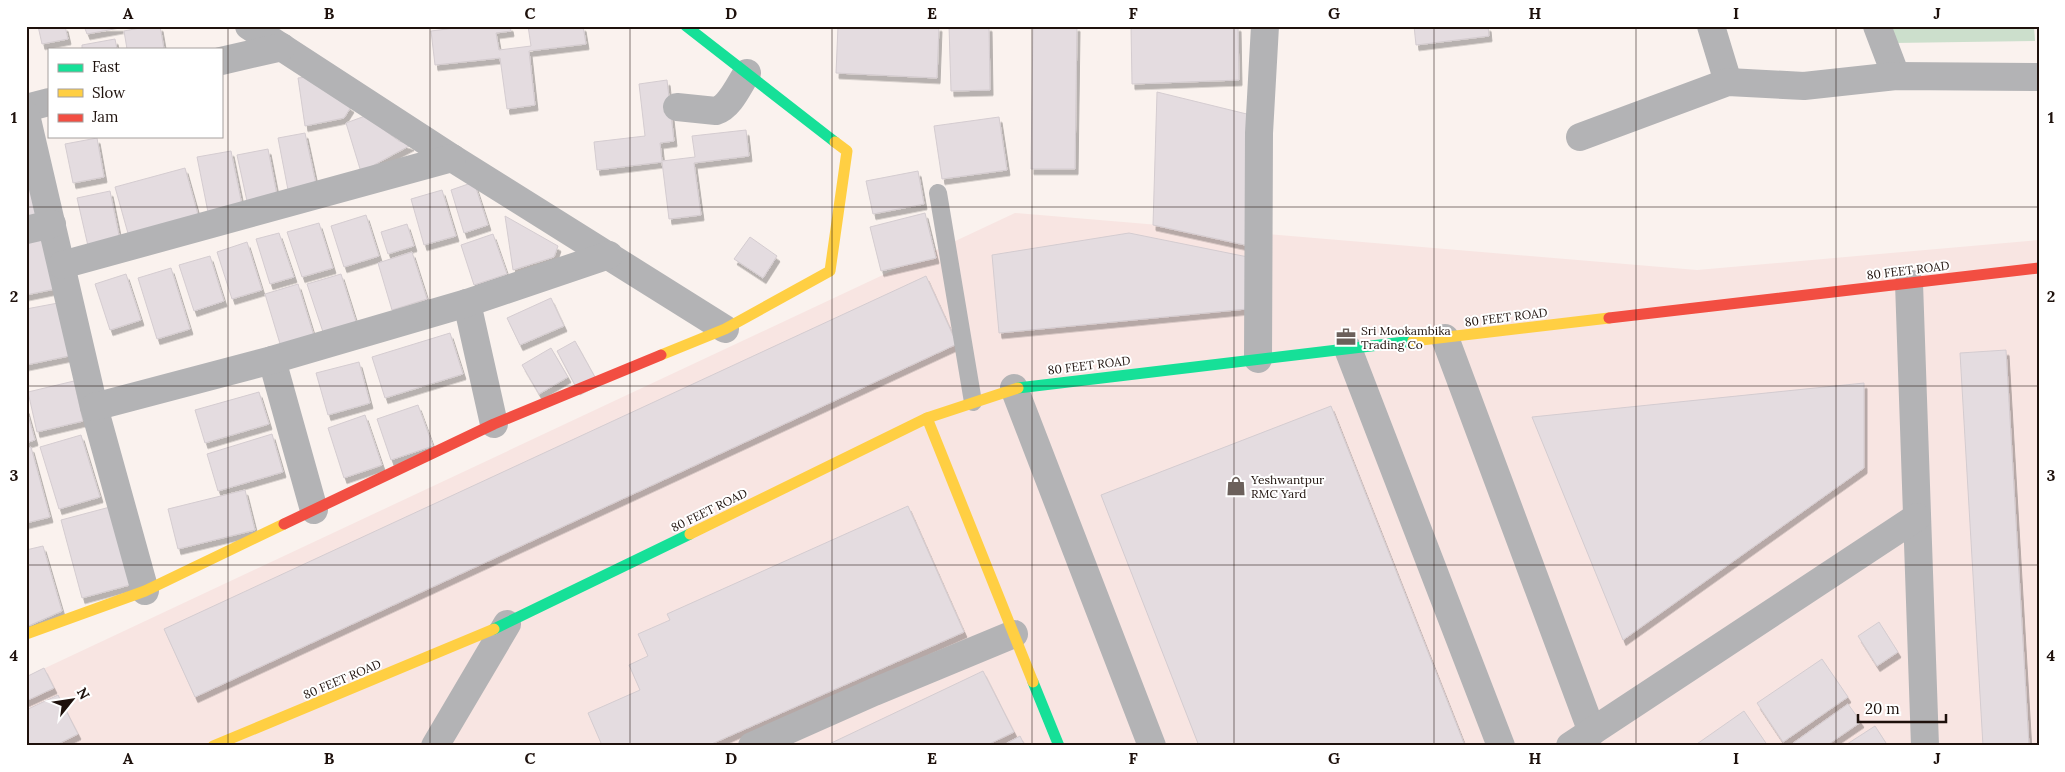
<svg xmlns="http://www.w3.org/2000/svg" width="2065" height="772" viewBox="0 0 2065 772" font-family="Lora,serif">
	<defs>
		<filter id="shadow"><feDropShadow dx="3" dy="5.5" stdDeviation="0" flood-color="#0004"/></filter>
	</defs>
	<rect width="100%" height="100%" fill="#faf2ee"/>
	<polygon fill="#f8e5e2" points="1015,213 1697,270 2039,240 2039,746 26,746 26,677"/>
	<polygon fill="#ccdfcc" points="1886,26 2034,26 2035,41 1893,43"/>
	<g fill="#e4dce0" stroke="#d4ccd0" filter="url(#shadow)">
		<polygon points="38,26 65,26 68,39 42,44"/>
		<polygon points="84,26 131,26 87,34"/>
		<polygon points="150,26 160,26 164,49 127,49 124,31"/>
		<polygon points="471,26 510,26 511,31 496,33 499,50 531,46 528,26 583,26 586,44 529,51 535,105 507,109 500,58 435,65 431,31"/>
		<polygon points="838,26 939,26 937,78 836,73"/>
		<polygon points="949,26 989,26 990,90 951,91"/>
		<polygon points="1033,26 1077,26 1075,169 1031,169"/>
		<polygon points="1131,26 1238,26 1239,80 1132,84"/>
		<polygon points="1414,26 1488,26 1489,36 1416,45"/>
		<polygon points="115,39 117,49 82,49 82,45"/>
		<polygon points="307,77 351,107 344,118 305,126 298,78"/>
		<polygon points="667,80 674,141 660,143 662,161 695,157 692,136 746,130 749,156 694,163 701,215 669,219 662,162 597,170 594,142 645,136 639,84"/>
		<polygon points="1157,92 1259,117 1254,247 1153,225"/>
		<polygon points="365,116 399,141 411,145 361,172 346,123"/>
		<polygon points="999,117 1007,170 942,179 934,126"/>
		<polygon points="305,133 316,184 288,190 278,138"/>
		<polygon points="97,138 104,177 73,183 65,144"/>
		<polygon points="268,149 277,195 247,201 237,155"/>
		<polygon points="231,151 242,205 208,212 197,157"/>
		<polygon points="185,168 199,218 129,237 115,187"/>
		<polygon points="918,171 924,204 873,214 866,181"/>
		<polygon points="474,182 488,225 464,233 451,190"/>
		<polygon points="29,183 39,221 26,224 26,184"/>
		<polygon points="442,190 456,236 424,245 411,199"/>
		<polygon points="110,191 120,240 88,246 77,198"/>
		<polygon points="925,213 936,258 881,271 870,227"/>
		<polygon points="366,215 379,256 344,267 331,226"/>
		<polygon points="505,216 558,246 554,257 513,270"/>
		<polygon points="319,223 333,268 302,277 287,232"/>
		<polygon points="407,224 414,246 388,254 381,232"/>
		<polygon points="279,233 294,277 270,284 256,239"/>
		<polygon points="1129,233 1248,257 1257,308 999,333 992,255"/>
		<polygon points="493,234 507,274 474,285 461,245"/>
		<polygon points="750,237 777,256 763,278 734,259"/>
		<polygon points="44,239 55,289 26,295 26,242"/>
		<polygon points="247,242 262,290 232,299 217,252"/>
		<polygon points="412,252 427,299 392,310 378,263"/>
		<polygon points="210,256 224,301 194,311 179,265"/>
		<polygon points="171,268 190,329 157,339 138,278"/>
		<polygon points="126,274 141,320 110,330 95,284"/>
		<polygon points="341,274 357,325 324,335 307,284"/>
		<polygon points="926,276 957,344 195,697 164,629"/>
		<polygon points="298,284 314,336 281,347 265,294"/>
		<polygon points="551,298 564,326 520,345 507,318"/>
		<polygon points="58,303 69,356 26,365 26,309"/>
		<polygon points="450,333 463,374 385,398 372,357"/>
		<polygon points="575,341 596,379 577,389 557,351"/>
		<polygon points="551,348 568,377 539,394 522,365"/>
		<polygon points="2006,350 2029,746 1983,746 1960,353"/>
		<polygon points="359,362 370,403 328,415 316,373"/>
		<polygon points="74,381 83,421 37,432 28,392"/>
		<polygon points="1864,383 1864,468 1623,640 1532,417"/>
		<polygon points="259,392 269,424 205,443 195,410"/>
		<polygon points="418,405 433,446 391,460 377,419"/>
		<polygon points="1331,406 1465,746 1199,746 1101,495"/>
		<polygon points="26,408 35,440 26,443"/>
		<polygon points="365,415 382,465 344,478 328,428"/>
		<polygon points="272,434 283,472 218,491 207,454"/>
		<polygon points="81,435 100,497 59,509 40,447"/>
		<polygon points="31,447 50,517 26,523 26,449"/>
		<polygon points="245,490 255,530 178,549 168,509"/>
		<polygon points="908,506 964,632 707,746 594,746 601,743 588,713 640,690 629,665 648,656 638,634 670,620 667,614"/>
		<polygon points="110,507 130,585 82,598 61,520"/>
		<polygon points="43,546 62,611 26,627 26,550"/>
		<polygon points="1879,622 1898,652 1877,666 1858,636"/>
		<polygon points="1822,659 1848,697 1783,742 1757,703"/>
		<polygon points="44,668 54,688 26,701 26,677"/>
		<polygon points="983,671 1014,732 985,746 825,746"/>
		<polygon points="58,695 78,734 54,746 26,746 26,710"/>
		<polygon points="1848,704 1861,722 1826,746 1789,746"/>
		<polygon points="1744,711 1768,746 1694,746"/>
		<polygon points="1875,726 1888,746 1844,746"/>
		<polygon points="1020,736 1025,746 1002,746"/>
	</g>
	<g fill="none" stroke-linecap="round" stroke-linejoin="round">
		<polyline stroke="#b3b3b5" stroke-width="18" points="938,193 973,402"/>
		<g stroke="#b3b3b5" stroke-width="28">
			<polyline points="249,26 452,158 725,329"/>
			<polyline points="1711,26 1728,82"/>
			<polyline points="1877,26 1896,76"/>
			<polyline points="221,61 282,47"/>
			<path d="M677 107 716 111C730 107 739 85 747 73"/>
			<polyline points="26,108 49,102"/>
			<polyline points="26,115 94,407 145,591"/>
			<polyline points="1580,137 1728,82 1804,86 1896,76 2039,77"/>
			<polyline points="26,230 52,224"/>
			<polyline points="62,265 452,158"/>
			<polyline points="1909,283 1925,746"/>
			<polyline points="467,303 494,424"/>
			<polyline points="1445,338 1592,732"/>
			<polyline points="1348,349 1501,746"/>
			<polyline points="1258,359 1259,133 1265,26"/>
			<polyline points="272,360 314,510"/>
			<polyline points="1014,388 1152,746"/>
			<polyline points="94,407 272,360 467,303 609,255"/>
			<polyline points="435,746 507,624"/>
			<polyline points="752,746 874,692 1014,634"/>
			<polyline points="1570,746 1917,517"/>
		</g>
		<g stroke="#16e098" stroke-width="11">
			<polyline points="686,26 835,142"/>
			<polyline points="1018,388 1413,341"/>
			<polyline points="494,629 690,534"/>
			<polyline points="1033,682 1059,746"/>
		</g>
		<g stroke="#ffcf43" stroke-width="11">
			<polyline points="1413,341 1609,318"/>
			<polyline points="661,355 725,329 830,271 847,151 835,142"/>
			<polyline points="927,418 1033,682"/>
			<polyline points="690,534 927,418 1018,388"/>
			<polyline points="26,634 145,591 284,524"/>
			<polyline points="213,746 494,629"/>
		</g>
		<g stroke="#f24e42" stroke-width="11">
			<polyline points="1609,318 2039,268"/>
			<polyline points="284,524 494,424 661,355"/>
		</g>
	</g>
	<path fill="none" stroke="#1e110c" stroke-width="1" stroke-opacity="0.55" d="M228 26V746M430 26V746M630 26V746M832 26V746M1032 26V746M1234 26V746M1434 26V746M1636 26V746M1836 26V746M26 207H2039M26 386H2039M26 565H2039"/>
	<defs>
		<symbol id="office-bare" viewBox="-9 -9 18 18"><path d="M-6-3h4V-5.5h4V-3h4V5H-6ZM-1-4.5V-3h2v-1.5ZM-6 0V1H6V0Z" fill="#6b605b" stroke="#fff" stroke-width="2.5" paint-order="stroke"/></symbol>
		<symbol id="shop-bare" viewBox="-9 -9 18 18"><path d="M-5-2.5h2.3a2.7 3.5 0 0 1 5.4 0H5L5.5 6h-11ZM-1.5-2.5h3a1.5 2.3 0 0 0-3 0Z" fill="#6b605b" stroke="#fff" stroke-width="2.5" paint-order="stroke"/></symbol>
	</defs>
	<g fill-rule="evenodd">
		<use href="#office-bare" x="1332" y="323" width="28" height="28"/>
		<use href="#shop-bare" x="1222" y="472" width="28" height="28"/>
	</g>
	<g text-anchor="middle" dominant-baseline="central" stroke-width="4" stroke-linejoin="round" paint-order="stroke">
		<g font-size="12" fill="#1e110c" stroke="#fff">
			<text transform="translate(1908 270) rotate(-7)">80 FEET ROAD</text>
			<text transform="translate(1506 317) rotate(-7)">80 FEET ROAD</text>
			<text transform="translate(1089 365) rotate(-7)">80 FEET ROAD</text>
			<text transform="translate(709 510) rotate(-26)">80 FEET ROAD</text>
			<text transform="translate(342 679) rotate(-23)">80 FEET ROAD</text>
		</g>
		<g font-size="12" fill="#1e110c" stroke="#fff" text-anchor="start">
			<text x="1361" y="330">Sri Mookambika<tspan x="1361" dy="14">Trading Co</tspan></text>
			<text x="1251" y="479">Yeshwantpur<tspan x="1251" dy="14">RMC Yard</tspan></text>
		</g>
	</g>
	<rect width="2065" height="772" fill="none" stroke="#ffffff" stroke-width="55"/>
	<rect x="48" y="48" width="175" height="90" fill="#ffffff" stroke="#a5a09e"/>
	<rect x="58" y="64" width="25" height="8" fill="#16e098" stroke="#a5a09e"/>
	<text x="92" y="72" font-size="15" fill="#1e110c">Fast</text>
	<rect x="58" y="89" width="25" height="8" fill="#ffcf43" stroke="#a5a09e"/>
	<text x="92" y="98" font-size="15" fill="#1e110c">Slow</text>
	<rect x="58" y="114" width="25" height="8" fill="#f24e42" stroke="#a5a09e"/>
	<text x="92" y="122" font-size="15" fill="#1e110c">Jam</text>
	<g transform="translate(72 700) rotate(60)" stroke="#ffffff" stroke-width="4" paint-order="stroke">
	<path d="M0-4L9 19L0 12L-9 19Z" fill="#1e110c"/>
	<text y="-8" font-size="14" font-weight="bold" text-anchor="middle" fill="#1e110c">N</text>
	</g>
	<path d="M1858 714v8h88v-8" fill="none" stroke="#1e110c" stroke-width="2.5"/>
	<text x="1865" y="714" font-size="15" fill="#1e110c" stroke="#ffffff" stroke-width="4" paint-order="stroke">20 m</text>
	<rect x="28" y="28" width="2010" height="716" fill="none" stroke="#1e110c" stroke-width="2"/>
	<g font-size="16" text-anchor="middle" font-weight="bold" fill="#1e110c">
		<text x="128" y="19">A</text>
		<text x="329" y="19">B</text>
		<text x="530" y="19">C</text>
		<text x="731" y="19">D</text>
		<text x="932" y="19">E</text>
		<text x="1133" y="19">F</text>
		<text x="1334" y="19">G</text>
		<text x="1535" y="19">H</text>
		<text x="1736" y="19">I</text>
		<text x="1937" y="19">J</text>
		<text x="14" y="123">1</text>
		<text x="2051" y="123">1</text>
		<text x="14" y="302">2</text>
		<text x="2051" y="302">2</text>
		<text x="14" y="481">3</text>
		<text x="2051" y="481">3</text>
		<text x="14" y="661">4</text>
		<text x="2051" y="661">4</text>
		<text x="128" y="764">A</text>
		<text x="329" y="764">B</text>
		<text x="530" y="764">C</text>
		<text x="731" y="764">D</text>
		<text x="932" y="764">E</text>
		<text x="1133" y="764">F</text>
		<text x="1334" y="764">G</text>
		<text x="1535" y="764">H</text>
		<text x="1736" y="764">I</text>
		<text x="1937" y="764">J</text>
	</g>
</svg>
